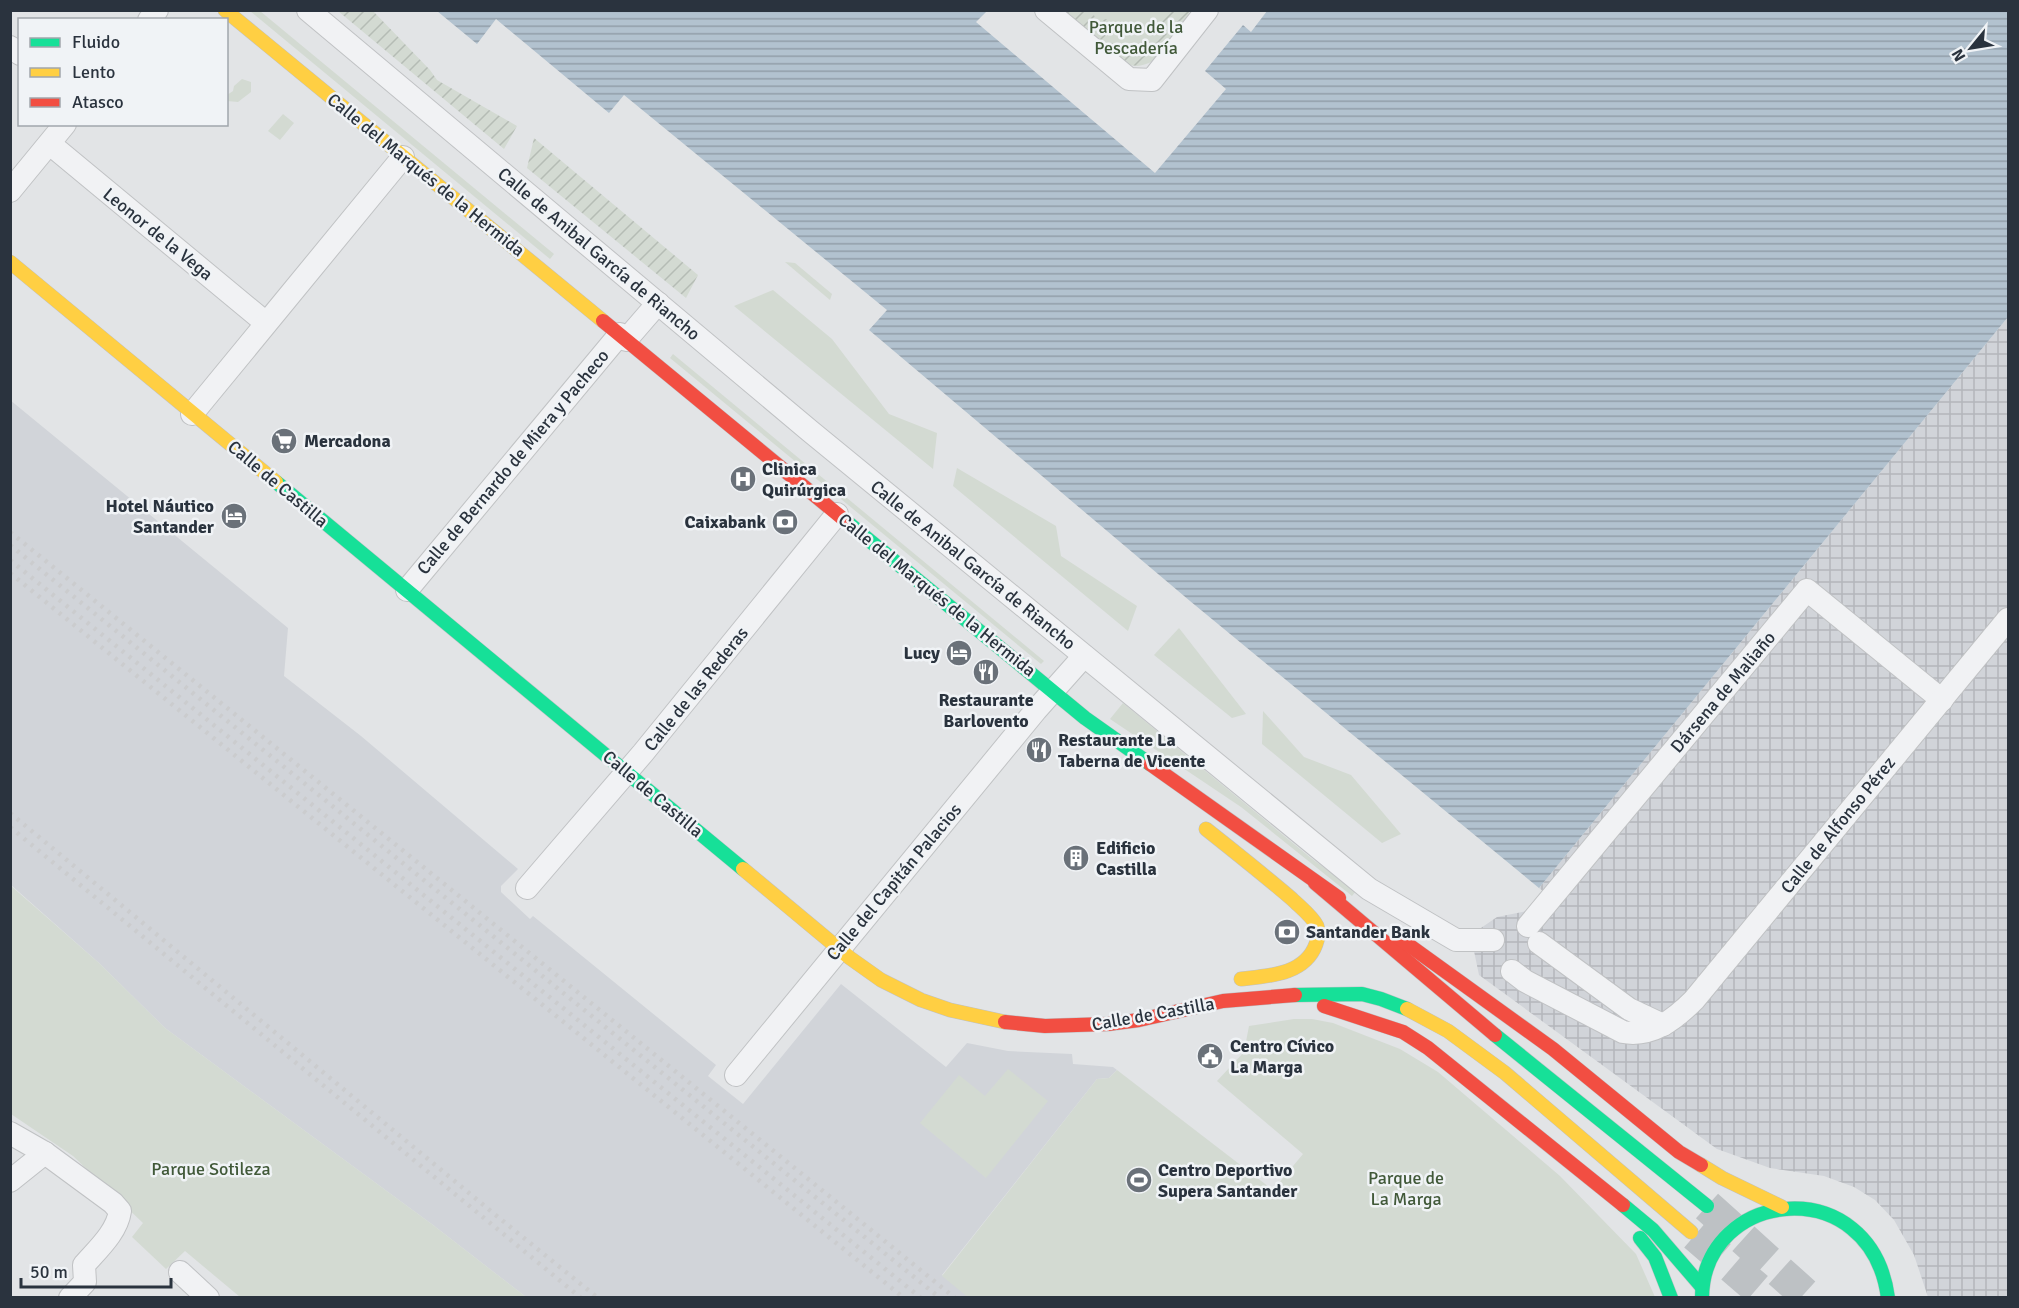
<svg xmlns="http://www.w3.org/2000/svg" width="2019" height="1308" viewBox="0 0 2019 1308" font-family="Signika,sans-serif">
	<defs>
		<pattern id="industrial-grid" width="8" height="8" patternUnits="userSpaceOnUse" patternTransform="scale(1.5)"><rect width="8" height="8" fill="#d1d4d9"/><path d="M0 4h8M4 0v8" fill="none" stroke="#b4b6bb"/></pattern>
		<pattern id="garden-furrows" width="10" height="10" patternUnits="userSpaceOnUse" patternTransform="scale(1.5)"><rect width="10" height="10" fill="#d3dad2"/><path d="M-1 1l2-2M0 10L10 0M9 11l2-2" fill="none" stroke="#b5bcb5"/></pattern>
		<pattern id="water-rules" width="6" height="5" patternUnits="userSpaceOnUse" patternTransform="scale(1.5)"><rect width="6" height="5" fill="#b2c2cf"/><path d="M0 2.5h6" fill="none" stroke="#919ea9"/></pattern>
	</defs>
	<rect width="100%" height="100%" fill="#e2e4e6"/>
	<polygon fill="#d1d4d9" points="10,400 288,628 284,676 361,736 518,869 501,886 501,892 530,919 533,916 716,1065 708,1076 743,1104 841,984 946,1067 967,1043 1008,1051 1072,1054 1073,1064 1113,1067 1117,1070 1109,1078 1097,1079 942,1275 969,1297 526,1297 433,1225 165,1028 99,963 11,885"/>
	<polygon fill="url(#industrial-grid)" points="2008,317 2008,1297 1928,1297 1914,1255 1894,1220 1875,1200 1854,1187 1824,1176 1770,1168 1717,1149 1479,975 1470,932 1478,930 1497,917 1527,911 1544,892 1539,888"/>
	<g fill="#d3dad2">
		<polygon points="250,11 260,11 554,254 550,259"/>
		<path d="M1060 11H1190C1184 23 1160 56 1149 63 1144 65 1139 66 1135 66Z"/>
		<polygon points="242,79 251,82 251,92 238,102 227,101 227,95 233,91 234,86"/>
		<polygon points="283,114 294,123 280,140 268,131"/>
		<polygon points="785,262 795,263 832,294 830,300"/>
		<polygon points="773,290 832,339 889,414 937,433 933,469 734,306"/>
		<polygon points="673,354 1044,661 1041,664 670,358"/>
		<polygon points="957,468 1056,526 1061,556 1137,606 1128,631 953,486"/>
		<polygon points="1179,628 1246,714 1232,718 1154,655"/>
		<polygon points="1123,703 1311,858 1356,891 1352,896 1241,807 1110,719"/>
		<polygon points="1263,711 1304,757 1351,775 1401,834 1382,843 1262,744"/>
		<polygon points="10,885 99,963 165,1028 433,1225 526,1297 240,1297 185,1251 166,1269 132,1237 143,1223 73,1156 11,1114"/>
		<polygon points="1294,1019 1312,1019 1333,1023 1400,1049 1438,1072 1560,1176 1636,1254 1655,1297 969,1298 942,1276 1097,1079 1109,1078 1117,1070 1273,1190 1303,1154 1217,1081 1244,1052 1249,1026"/>
		<polygon points="1008,1069 1048,1101 986,1178 920,1123 959,1075 985,1096"/>
	</g>
	<g fill="url(#garden-furrows)">
		<polygon points="338,11 373,11 430,70 437,80 517,126 504,149"/>
		<path d="M1060 11C1075 11 1089 8 1099 20L1108 19 1110 43H1117L1122 51H1132L1135 41 1149 43 1152 33 1157 28 1172 37C1160 52 1150 69 1129 65Z"/>
		<polygon points="1167,11 1190,11 1176,32 1161,24"/>
		<polygon points="534,138 698,275 686,298 527,168"/>
	</g>
	<polygon fill="url(#water-rules)" points="437,11 987,11 976,22 1155,173 1226,89 1205,71 1243,25 1251,32 1267,11 2008,11 2008,317 1539,888 1190,601 869,330 887,310 624,95 609,113 496,19 477,44"/>
	<g fill="none" stroke-linecap="round" stroke-linejoin="round">
		<g stroke="#bdc1c4" stroke-width="33" stroke-dasharray="33 16" stroke-linecap="butt">
			<polyline points="1707,1206 1809,1298"/>
			<polyline points="1695,1235 1768,1298"/>
		</g>
		<defs>
			<g id="street">
				<polyline points="308,10 810,431 1369,889 1456,940 1493,940"/>
				<polyline points="1046,10 1129,79 1152,80 1207,10"/>
				<polyline points="149,20 157,10"/>
				<polyline points="10,47 20,54"/>
				<polyline points="50,144 266,323"/>
				<polyline points="10,191 65,124"/>
				<polyline points="626,340 658,303"/>
				<polyline points="192,414 403,157"/>
				<polyline points="407,590 620,334"/>
				<polyline points="527,888 643,753 837,514"/>
				<polyline points="1528,926 1807,590 1942,700"/>
				<polyline points="1539,943 1629,1009 1663,1025"/>
				<path d="M1512 971 1525 981 1623 1032C1652 1037 1674 1020 1694 1000L2008 619"/>
				<polyline points="736,1075 1036,710 1084,656"/>
				<path d="M10 1133 45 1153 113 1203 120 1211C117 1232 98 1249 84 1265L85 1282 70 1298"/>
				<polyline points="10,1181 45,1153"/>
				<polyline points="180,1272 208,1298"/>
			</g>
			<g id="fast">
				<polyline points="276,482 743,869"/>
				<polyline points="847,522 1085,718 1150,764"/>
				<polyline points="1295,995 1362,994 1381,999 1407,1009"/>
				<polyline points="1495,1035 1707,1206"/>
				<polyline points="1623,1205 1653,1230 1702,1287"/>
				<polyline points="1640,1238 1655,1257 1671,1298"/>
				<path d="M1702 1298C1703 1188 1871 1170 1888 1298"/>
			</g>
			<g id="slow">
				<polyline points="225,10 603,321"/>
				<polyline points="10,262 276,482"/>
				<path d="M1206 829C1235 852 1264 875 1292 899 1300 907 1312 916 1317 926 1319 932 1318 939 1316 944 1305 975 1268 976 1241 979"/>
				<polyline points="743,869 850,958 881,980 921,1000 950,1010 1005,1022"/>
				<polyline points="1407,1009 1448,1031 1505,1073 1691,1232"/>
				<polyline points="1701,1165 1722,1178 1782,1207"/>
			</g>
			<g id="jam">
				<polyline points="603,321 847,522"/>
				<polyline points="1150,764 1339,898"/>
				<polyline points="1315,883 1495,1035"/>
				<polyline points="1399,938 1553,1049 1679,1152 1701,1165"/>
				<polyline points="1324,1006 1403,1032 1428,1048 1623,1205"/>
				<polyline points="1005,1022 1045,1026 1108,1024 1139,1020 1223,1001 1295,995"/>
			</g>
		</defs>
		<use href="#street" stroke="#c0c2c4" stroke-width="24"/>
		<use href="#fast" stroke="#bfc1c4" stroke-width="15"/>
		<use href="#slow" stroke="#bfc1c4" stroke-width="15"/>
		<use href="#jam" stroke="#bfc1c4" stroke-width="15"/>
		<use href="#street" stroke="#f1f2f4" stroke-width="22"/>
		<use href="#fast" stroke="#16e098" stroke-width="14"/>
		<use href="#slow" stroke="#ffcf43" stroke-width="14"/>
		<use href="#jam" stroke="#f24e42" stroke-width="14"/>
		<g stroke="#cbccce" stroke-width="4.5" stroke-dasharray="3 6" stroke-linecap="butt">
			<polyline points="10,532 955,1298"/>
			<polyline points="10,545 940,1298"/>
			<polyline points="10,560 921,1298"/>
			<polyline points="10,573 904,1298"/>
			<polyline points="10,813 498,1217 598,1298"/>
			<polyline points="10,827 581,1298"/>
		</g>
	</g>
	<defs>
		<symbol id="supermarket-disc" viewBox="-11 -11 22 22"><circle r="9.5" fill="#6a7179" stroke="#f0f3f6"/><path d="M-6-5.5h2.5l.6 2H6L4.5 2H-2.5L-4.4-4H-6ZM-1.5 3.2a1.3 1.3 0 1 0 .1 0ZM3 3.2a1.3 1.3 0 1 0 .1 0Z" fill="#fff"/></symbol>
		<symbol id="hospital-disc" viewBox="-11 -11 22 22"><circle r="9.5" fill="#6a7179" stroke="#f0f3f6"/><path d="M-5-5h3v3.5h4V-5h3V5h-3V1.5h-4V5h-3Z" fill="#fff"/></symbol>
		<symbol id="hotel-disc" viewBox="-11 -11 22 22"><circle r="9.5" fill="#6a7179" stroke="#f0f3f6"/><path d="M-6-4.5h1.5V1H6V5H4.5V3h-9V5H-6ZM-4 0a1.8 1.8 0 1 1 3.6 0ZM.5 0V-2.5h3Q6-2.5 6 0Z" fill="#fff"/></symbol>
		<symbol id="bank-disc" viewBox="-11 -11 22 22"><circle r="9.5" fill="#6a7179" stroke="#f0f3f6"/><path d="M-6-4H6V4H-6ZM0-2.3a2.3 2.3 0 1 0 0 4.6a2.3 2.3 0 1 0 0-4.6Z" fill="#fff"/></symbol>
		<symbol id="restaurant-disc" viewBox="-11 -11 22 22"><circle r="9.5" fill="#6a7179" stroke="#f0f3f6"/><path d="M-5-6h1v4h1v-4h1v4h1v-4h1v5L-1.5 .5V6h-2V.5L-5-1ZM5-6V6H3V1.5H1.5Q1.5-4 5-6Z" fill="#fff"/></symbol>
		<symbol id="building-disc" viewBox="-11 -11 22 22"><circle r="9.5" fill="#6a7179" stroke="#f0f3f6"/><path d="M-4-6H4V6H1V3H-1V6H-4ZM-2.5-4.3h1.7v1.8h-1.7ZM.8-4.3h1.7v1.8H.8ZM-2.5-1h1.7V.8h-1.7ZM.8-1h1.7V.8H.8Z" fill="#fff"/></symbol>
		<symbol id="civic-disc" viewBox="-11 -11 22 22"><circle r="9.5" fill="#6a7179" stroke="#f0f3f6"/><path d="M-.6-6.5H3V-4.5H.6V-3L4-1V1h2V6H-6V1h2V-1L-.6-3ZM-1.2 2.5V6h2.4V2.5Z" fill="#fff"/></symbol>
		<symbol id="stadium-disc" viewBox="-11 -11 22 22"><circle r="9.5" fill="#6a7179" stroke="#f0f3f6"/><path d="M0-5a6.5 5 0 1 0 0 10a6.5 5 0 1 0 0-10ZM-3.5-1.8h7v3.6h-7Z" fill="#fff"/></symbol>
	</defs>
	<g fill-rule="evenodd">
		<use href="#supermarket-disc" x="269" y="426" width="30" height="30"/>
		<use href="#hospital-disc" x="728" y="464" width="30" height="30"/>
		<use href="#hotel-disc" x="219" y="501" width="30" height="30"/>
		<use href="#bank-disc" x="770" y="507" width="30" height="30"/>
		<use href="#hotel-disc" x="944" y="638" width="30" height="30"/>
		<use href="#restaurant-disc" x="971" y="657" width="30" height="30"/>
		<use href="#restaurant-disc" x="1024" y="735" width="30" height="30"/>
		<use href="#building-disc" x="1061" y="843" width="30" height="30"/>
		<use href="#bank-disc" x="1272" y="917" width="30" height="30"/>
		<use href="#civic-disc" x="1195" y="1041" width="30" height="30"/>
		<use href="#stadium-disc" x="1124" y="1165" width="30" height="30"/>
	</g>
	<g text-anchor="middle" dominant-baseline="central" stroke-width="5" stroke-linejoin="round" paint-order="stroke">
		<g font-size="18" fill="#415939" stroke="#f0f3f6">
			<text x="1136" y="27">Parque de la<tspan x="1136" dy="21">Pescadería</tspan></text>
			<text x="211" y="1169">Parque Sotileza</text>
			<text x="1406" y="1178">Parque de<tspan x="1406" dy="21">La Marga</tspan></text>
		</g>
		<g font-size="18" fill="#2a333e" stroke="#f0f3f6">
			<text transform="translate(426 175) rotate(39)">Calle del Marqués de la Hermida</text>
			<text transform="translate(158 234) rotate(39)">Leonor de la Vega</text>
			<text transform="translate(599 254) rotate(40)">Calle de Anibal García de Riancho</text>
			<text transform="translate(513 462) rotate(-50)">Calle de Bernardo de Miera y Pacheco</text>
			<text transform="translate(278 484) rotate(40)">Calle de Castilla</text>
			<text transform="translate(973 565) rotate(39)">Calle de Anibal García de Riancho</text>
			<text transform="translate(937 595) rotate(39)">Calle del Marqués de la Hermida</text>
			<text transform="translate(696 689) rotate(-51)">Calle de las Rederas</text>
			<text transform="translate(1723 692) rotate(-50)">Dársena de Maliaño</text>
			<text transform="translate(653 794) rotate(40)">Calle de Castilla</text>
			<text transform="translate(1838 825) rotate(-51)">Calle de Alfonso Pérez</text>
			<text transform="translate(894 882) rotate(-50)">Calle del Capitán Palacios</text>
			<text transform="translate(1153 1014) rotate(-10)">Calle de Castilla</text>
		</g>
		<g font-size="18" font-weight="bold" fill="#2a333e" stroke="#f0f3f6" text-anchor="start">
			<text x="304" y="441">Mercadona</text>
			<text x="762" y="469">Clinica<tspan x="762" dy="21">Quirúrgica</tspan></text>
			<text x="214" y="506" text-anchor="end">Hotel Náutico<tspan x="214" dy="21">Santander</tspan></text>
			<text x="766" y="522" text-anchor="end">Caixabank</text>
			<text x="940" y="653" text-anchor="end">Lucy</text>
			<text x="986" y="700" text-anchor="middle">Restaurante<tspan x="986" dy="21">Barlovento</tspan></text>
			<text x="1058" y="740">Restaurante La<tspan x="1058" dy="21">Taberna de Vicente</tspan></text>
			<text x="1096" y="848">Edificio<tspan x="1096" dy="21">Castilla</tspan></text>
			<text x="1306" y="932">Santander Bank</text>
			<text x="1230" y="1046">Centro Cívico<tspan x="1230" dy="21">La Marga</tspan></text>
			<text x="1158" y="1170">Centro Deportivo<tspan x="1158" dy="21">Supera Santander</tspan></text>
		</g>
	</g>
	<rect width="2019" height="1308" fill="none" stroke="#2a333e" stroke-width="24"/>
	<rect x="18" y="18" width="210" height="108" fill="#f0f3f6" stroke="#a1a6ac" stroke-width="1.5"/>
	<rect x="30" y="38" width="30" height="9" fill="#16e098" stroke="#a1a6ac" stroke-width="1.5"/>
	<text x="72" y="48" font-size="18" fill="#2a333e">Fluido</text>
	<rect x="30" y="68" width="30" height="9" fill="#ffcf43" stroke="#a1a6ac" stroke-width="1.5"/>
	<text x="72" y="78" font-size="18" fill="#2a333e">Lento</text>
	<rect x="30" y="98" width="30" height="9" fill="#f24e42" stroke="#a1a6ac" stroke-width="1.5"/>
	<text x="72" y="108" font-size="18" fill="#2a333e">Atasco</text>
	<g transform="translate(1971 48) rotate(240)" stroke="#f0f3f6" stroke-width="4.5" paint-order="stroke">
	<path d="M0-4.5L10 22L0 15L-10 22Z" fill="#2a333e"/>
	<text y="-9" font-size="16" font-weight="bold" text-anchor="middle" fill="#2a333e">N</text>
	</g>
	<path d="M21 1278v9h150v-9" fill="none" stroke="#2a333e" stroke-width="3"/>
	<text x="30" y="1278" font-size="18" fill="#2a333e" stroke="#f0f3f6" stroke-width="4.5" paint-order="stroke">50 m</text>
</svg>
